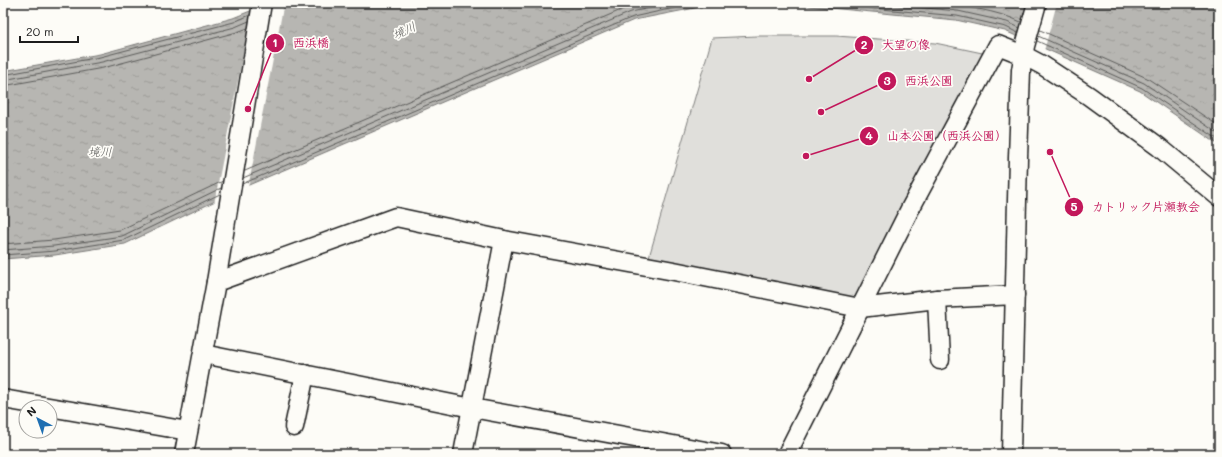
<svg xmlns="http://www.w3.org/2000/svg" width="1222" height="457" viewBox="0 0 1222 457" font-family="Mali,'Klee One',sans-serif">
	<defs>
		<pattern id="water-ripples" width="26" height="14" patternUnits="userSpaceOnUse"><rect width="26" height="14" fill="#b7b6b2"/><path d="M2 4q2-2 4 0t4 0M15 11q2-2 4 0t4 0" fill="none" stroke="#9d9c98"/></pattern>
	</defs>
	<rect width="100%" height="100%" fill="#fdfcf7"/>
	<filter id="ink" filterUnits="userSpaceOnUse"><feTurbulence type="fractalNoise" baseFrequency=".025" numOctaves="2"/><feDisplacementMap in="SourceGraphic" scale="8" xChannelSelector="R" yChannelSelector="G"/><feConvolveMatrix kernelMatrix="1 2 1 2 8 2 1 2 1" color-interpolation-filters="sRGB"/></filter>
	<g filter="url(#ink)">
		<polygon fill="#e0dfdb" stroke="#7e7e7c" points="757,36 836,36 935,43 987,54 857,302 649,257 712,38"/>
		<polygon fill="url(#water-ripples)" stroke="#797876" points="270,3 1219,3 1219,145 1140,91 1005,31 956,20 798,5 700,7 634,20 251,184 125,244 55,255 3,259 3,71 100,54 233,18"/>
		<g fill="#fdfcf7">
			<polygon points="264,3 284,3 248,188 214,204 252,8"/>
			<polygon points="1027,3 1057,3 1044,51 1017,39"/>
		</g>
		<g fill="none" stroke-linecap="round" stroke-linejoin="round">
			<g stroke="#5a5a58" stroke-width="1">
				<polyline points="817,3 957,16 1006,27 1018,33"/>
				<polyline points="870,3 958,11 1007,22 1020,28"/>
				<path d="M935 3C963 6 996 10 1021 22"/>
				<polyline points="1040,30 1147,78 1219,126"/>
				<polyline points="1038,36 1144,83 1219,134"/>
				<polyline points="1037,41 1142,88 1219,140"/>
				<polyline points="3,75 100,57 234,22 250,15"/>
				<polyline points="3,80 102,62 235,27 249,21"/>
				<polyline points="3,86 103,68 237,32 248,28"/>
				<polyline points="245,171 628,7 644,3"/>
				<polyline points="243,178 631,12 673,3"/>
				<polyline points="242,184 633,17 697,3"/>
				<polyline points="3,244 54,240 120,230 223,181"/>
				<polyline points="3,250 54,246 122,236 221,188"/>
				<polyline points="3,255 55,251 124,240 220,194"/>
			</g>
			<defs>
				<g id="minor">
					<polyline points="216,282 396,217 504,240 674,271 860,308 937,299 1015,295"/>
					<polyline points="937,299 940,360"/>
					<polyline points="203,354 472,408 722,454"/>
					<polyline points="3,399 188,431"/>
					<polyline points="294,427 305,374"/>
					<polyline points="184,454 216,282 262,3"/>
					<polyline points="463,454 504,240"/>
					<polyline points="787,454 910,209 998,45 1023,55 1042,65 1089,96 1159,147 1219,197"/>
					<polyline points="1011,454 1018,158 1021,70 1025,46 1037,3"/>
				</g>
			</defs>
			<use href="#minor" stroke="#1c1c1c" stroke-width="21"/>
			<use href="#minor" stroke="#fdfcf7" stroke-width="18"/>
		</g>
	</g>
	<g text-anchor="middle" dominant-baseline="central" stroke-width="3.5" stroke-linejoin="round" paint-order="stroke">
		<g font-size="12" font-style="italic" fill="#5a5a58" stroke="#fdfcf7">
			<text transform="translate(404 30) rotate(-25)">境川</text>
			<text x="100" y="151">境川</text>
		</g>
	</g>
	<path fill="none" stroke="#c2185b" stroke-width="1.5" d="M248 109L275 43M809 79L864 45M821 112L887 81M806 156L869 136M1050 152L1074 207"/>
	<g fill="#c2185b" stroke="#fdfcf7" stroke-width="1.5">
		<circle cx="248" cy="109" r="4"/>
		<circle cx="809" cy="79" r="4"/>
		<circle cx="821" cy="112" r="4"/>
		<circle cx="806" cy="156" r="4"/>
		<circle cx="1050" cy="152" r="4"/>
		<circle cx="275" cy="43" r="10"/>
		<circle cx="864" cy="45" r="10"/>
		<circle cx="887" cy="81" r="10"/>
		<circle cx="869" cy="136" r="10"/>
		<circle cx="1074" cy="207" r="10"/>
	</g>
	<g font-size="12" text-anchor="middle" font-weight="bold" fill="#fff">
		<text x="275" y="47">1</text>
		<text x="864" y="49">2</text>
		<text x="887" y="85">3</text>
		<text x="869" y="140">4</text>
		<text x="1074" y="211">5</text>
	</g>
	<g font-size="12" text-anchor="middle" font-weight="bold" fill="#c2185b" stroke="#fdfcf7" stroke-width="3.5" stroke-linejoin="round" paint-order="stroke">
		<text x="311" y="47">西浜橋</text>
		<text x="906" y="49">大望の像</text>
		<text x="929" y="85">西浜公園</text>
		<text x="947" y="140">山本公園（西浜公園）</text>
		<text x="1146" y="211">カトリック片瀬教会</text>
	</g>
	<rect width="1222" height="457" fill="none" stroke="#fdfcf7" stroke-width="16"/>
	<rect x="8" y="8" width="1206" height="441" fill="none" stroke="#1c1c1c" stroke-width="1.5" filter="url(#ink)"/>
	<g transform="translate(38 419) rotate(319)"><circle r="19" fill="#fdfcf7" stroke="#a3a29f"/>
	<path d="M0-3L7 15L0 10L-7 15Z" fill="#1f6fb2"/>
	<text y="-6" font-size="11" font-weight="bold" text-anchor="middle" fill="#1c1c1c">N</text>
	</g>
	<path d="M20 36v6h58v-6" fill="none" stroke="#1c1c1c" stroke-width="2"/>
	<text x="26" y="36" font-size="12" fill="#1c1c1c" stroke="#fdfcf7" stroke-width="3" paint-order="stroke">20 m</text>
</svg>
